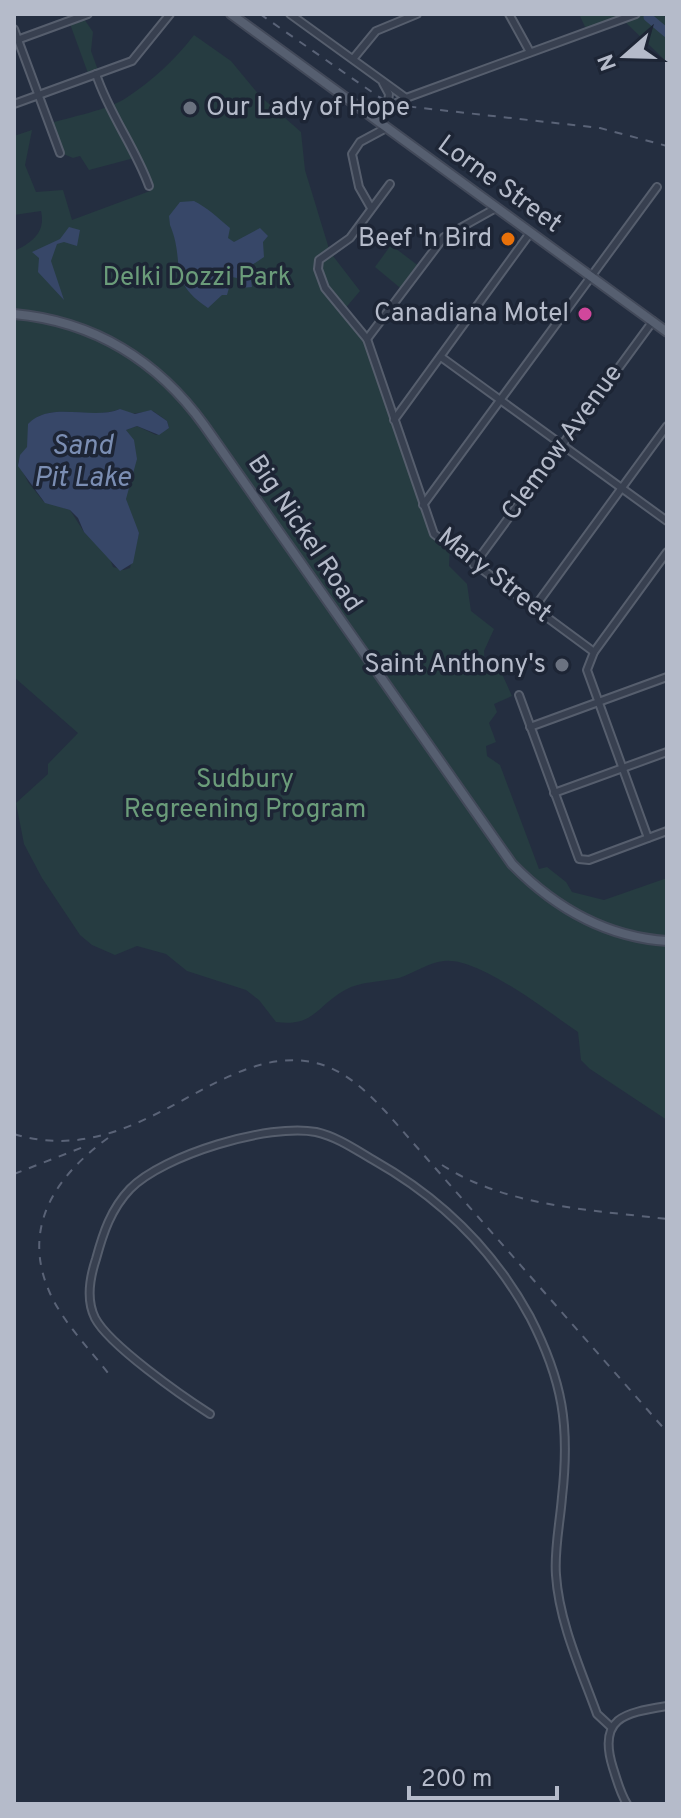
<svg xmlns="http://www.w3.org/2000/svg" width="681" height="1818" viewBox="0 0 681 1818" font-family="Overpass,sans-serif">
	<rect width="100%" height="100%" fill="#242e40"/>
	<g fill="#263c41" fill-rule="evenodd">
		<polygon points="579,14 662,14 667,19 667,62 622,19 587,31"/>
		<polygon points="82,16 93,32 91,51 99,73 89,76 69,21"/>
		<path d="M194 35 231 61 260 96 301 132 305 170 330 252 360 291 343 311 361 330 431 530 450 546 449 566 467 584 471 611 494 629 484 651 485 669 502 674 512 696 494 704 497 712 489 723 496 742 486 746 487 756 500 765 539 869 547 867 566 882 572 892 604 900 667 878V1120L590 1069 581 1060 578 1032C550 1013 477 956 444 961 427 963 414 973 399 978 381 982 361 981 345 990 316 1006 315 1027 276 1022L259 1000 246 990 187 971 166 954 137 946 115 955 92 945 80 935 42 878 24 844 16 803 48 774V764L78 733 14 677V251C32 243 46 232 41 211L14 215V136L32 130 25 165 36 192 63 190 72 220 150 191 138 157 89 170 80 156 73 158 61 153 48 124C70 117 108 110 126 98 153 80 174 61 194 35ZM120 409 129 414 153 411 167 421 169 428 156 435 137 426 126 430C143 453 130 472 126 497 125 507 135 524 139 533L130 568 124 570 113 567 109 556 84 532 70 510 43 501 28 482 18 462 27 448 31 422C54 401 91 421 120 409Z"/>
		<polygon points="391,245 420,267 404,291 375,267"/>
	</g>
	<g fill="#374768">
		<path d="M194 201C208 208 217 217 230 228L228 238 234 242 260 228 268 236 263 242 264 257 249 267 252 287 240 288 237 278 232 277 227 295H222L208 308C166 280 186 263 170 225L169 216 180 202Z"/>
		<polygon points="69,227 80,230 77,246 64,242 57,244 51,261 64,300 38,272 39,258 32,252 60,239"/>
		<path d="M120 409 135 414 151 410 167 421 169 428 159 435 137 426 126 430 134 440 137 459 126 499 139 533 133 563 120 571 84 532 78 518 70 510 45 503 18 466 20 455 27 447 28 424C51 400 92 421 120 409Z"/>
	</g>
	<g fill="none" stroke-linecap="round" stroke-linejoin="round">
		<polyline stroke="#374768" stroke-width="9" points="648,17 667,33"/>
		<defs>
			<g id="minor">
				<polyline points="290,14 406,98"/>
				<polyline points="509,14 530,52"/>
				<polyline points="14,29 60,153"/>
				<polyline points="17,40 88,14"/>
				<polyline points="353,59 376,31 417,14"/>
				<path d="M96 74C109 114 135 147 149 186"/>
				<polyline points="383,83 389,94 387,110"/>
				<polyline points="14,104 132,61 170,14"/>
				<polyline points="377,121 391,106 406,98 636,14"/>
				<polyline points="390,184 350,238 319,260 318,269 325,288 367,339 434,534 594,652"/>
				<polyline points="371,208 359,187 352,154 360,142 386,128"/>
				<polyline points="367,339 444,237 496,208"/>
				<polyline points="441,357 667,521"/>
				<polyline points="394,420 530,233"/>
				<polyline points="423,505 657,187"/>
				<polyline points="474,565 653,321"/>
				<polyline points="534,608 667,426"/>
				<polyline points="519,695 579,859 589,860 667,831"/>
				<polyline points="530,727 667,677"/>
				<polyline points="554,793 667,752"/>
				<polyline points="648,838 587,670 594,652 667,552"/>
				<path d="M210 1414C182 1396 109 1345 95 1318 86 1300 90 1277 96 1259 103 1233 111 1209 130 1189 163 1155 269 1123 316 1132 338 1137 356 1150 375 1161 442 1199 493 1249 530 1317 563 1381 570 1426 562 1497 560 1523 554 1550 556 1575 559 1622 581 1670 597 1714L611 1727"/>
				<path d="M627 1804C620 1793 617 1780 613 1768 597 1717 625 1713 667 1706"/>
			</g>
			<g id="major">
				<polyline points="231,14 667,332"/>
				<path d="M14 314C94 321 158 361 204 425L512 864C554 907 605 937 667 941"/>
			</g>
		</defs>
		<use href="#minor" stroke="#565e6d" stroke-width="10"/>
		<use href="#major" stroke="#424959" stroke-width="12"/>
		<use href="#minor" stroke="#384050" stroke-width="6"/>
		<use href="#major" stroke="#565f70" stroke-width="8"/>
		<g stroke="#5a6377" stroke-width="2" stroke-dasharray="8 8" stroke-linecap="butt">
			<polyline points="260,14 379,97 404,106 600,128 667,146"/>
			<path d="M14 1134C142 1173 223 1033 323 1065 349 1074 368 1093 386 1112L667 1432"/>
			<path d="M108 1138C57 1175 21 1226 49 1291 62 1322 91 1350 111 1377"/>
			<path d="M442 1165C507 1207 592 1210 667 1219"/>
			<polyline points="14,1174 86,1146"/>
		</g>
	</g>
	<g fill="#6b7280" stroke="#1d2535" stroke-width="3">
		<circle cx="190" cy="108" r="8"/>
		<circle cx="562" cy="665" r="8"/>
	</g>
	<circle fill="#e8710a" stroke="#1d2535" stroke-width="3" cx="508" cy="239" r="8"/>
	<circle fill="#d1479c" stroke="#1d2535" stroke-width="3" cx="585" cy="314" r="8"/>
	<g text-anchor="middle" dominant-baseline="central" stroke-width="7" stroke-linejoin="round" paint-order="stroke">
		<g font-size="26" fill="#b5bbca" stroke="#1d2535" text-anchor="end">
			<text x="206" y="108" text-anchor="start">Our Lady of Hope</text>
			<text x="492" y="239">Beef 'n Bird</text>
			<text x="569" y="314">Canadiana Motel</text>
			<text x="546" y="665">Saint Anthony's</text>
		</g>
		<g font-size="26" fill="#b5bbca" stroke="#1d2535">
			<text transform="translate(499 185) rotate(36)">Lorne Street</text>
			<text transform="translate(563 443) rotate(-54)">Clemow Avenue</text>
			<text transform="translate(304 534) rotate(56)">Big Nickel Road</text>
			<text transform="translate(494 576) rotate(38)">Mary Street</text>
		</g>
		<g font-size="26" fill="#6b9c7a" stroke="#1d2535">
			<text x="197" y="278">Delki Dozzi Park</text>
			<text x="245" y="780">Sudbury<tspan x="245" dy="30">Regreening Program</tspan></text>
		</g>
		<g font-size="28" font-style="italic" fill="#7b8eb3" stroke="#1d2535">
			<text x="82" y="447">Sand<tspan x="82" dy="32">Pit Lake</tspan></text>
		</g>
	</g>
	<rect width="681" height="1818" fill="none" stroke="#b5bbca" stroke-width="32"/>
	<g transform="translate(625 56) rotate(250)" stroke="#1d2535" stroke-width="6" paint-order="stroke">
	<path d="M0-6L14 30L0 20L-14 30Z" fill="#b5bbca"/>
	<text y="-12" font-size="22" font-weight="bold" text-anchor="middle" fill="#b5bbca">N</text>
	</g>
	<path d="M409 1786v12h148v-12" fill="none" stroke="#b5bbca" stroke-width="4"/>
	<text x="421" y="1786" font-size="24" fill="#b5bbca" stroke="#1d2535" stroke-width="6" paint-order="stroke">200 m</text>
</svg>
